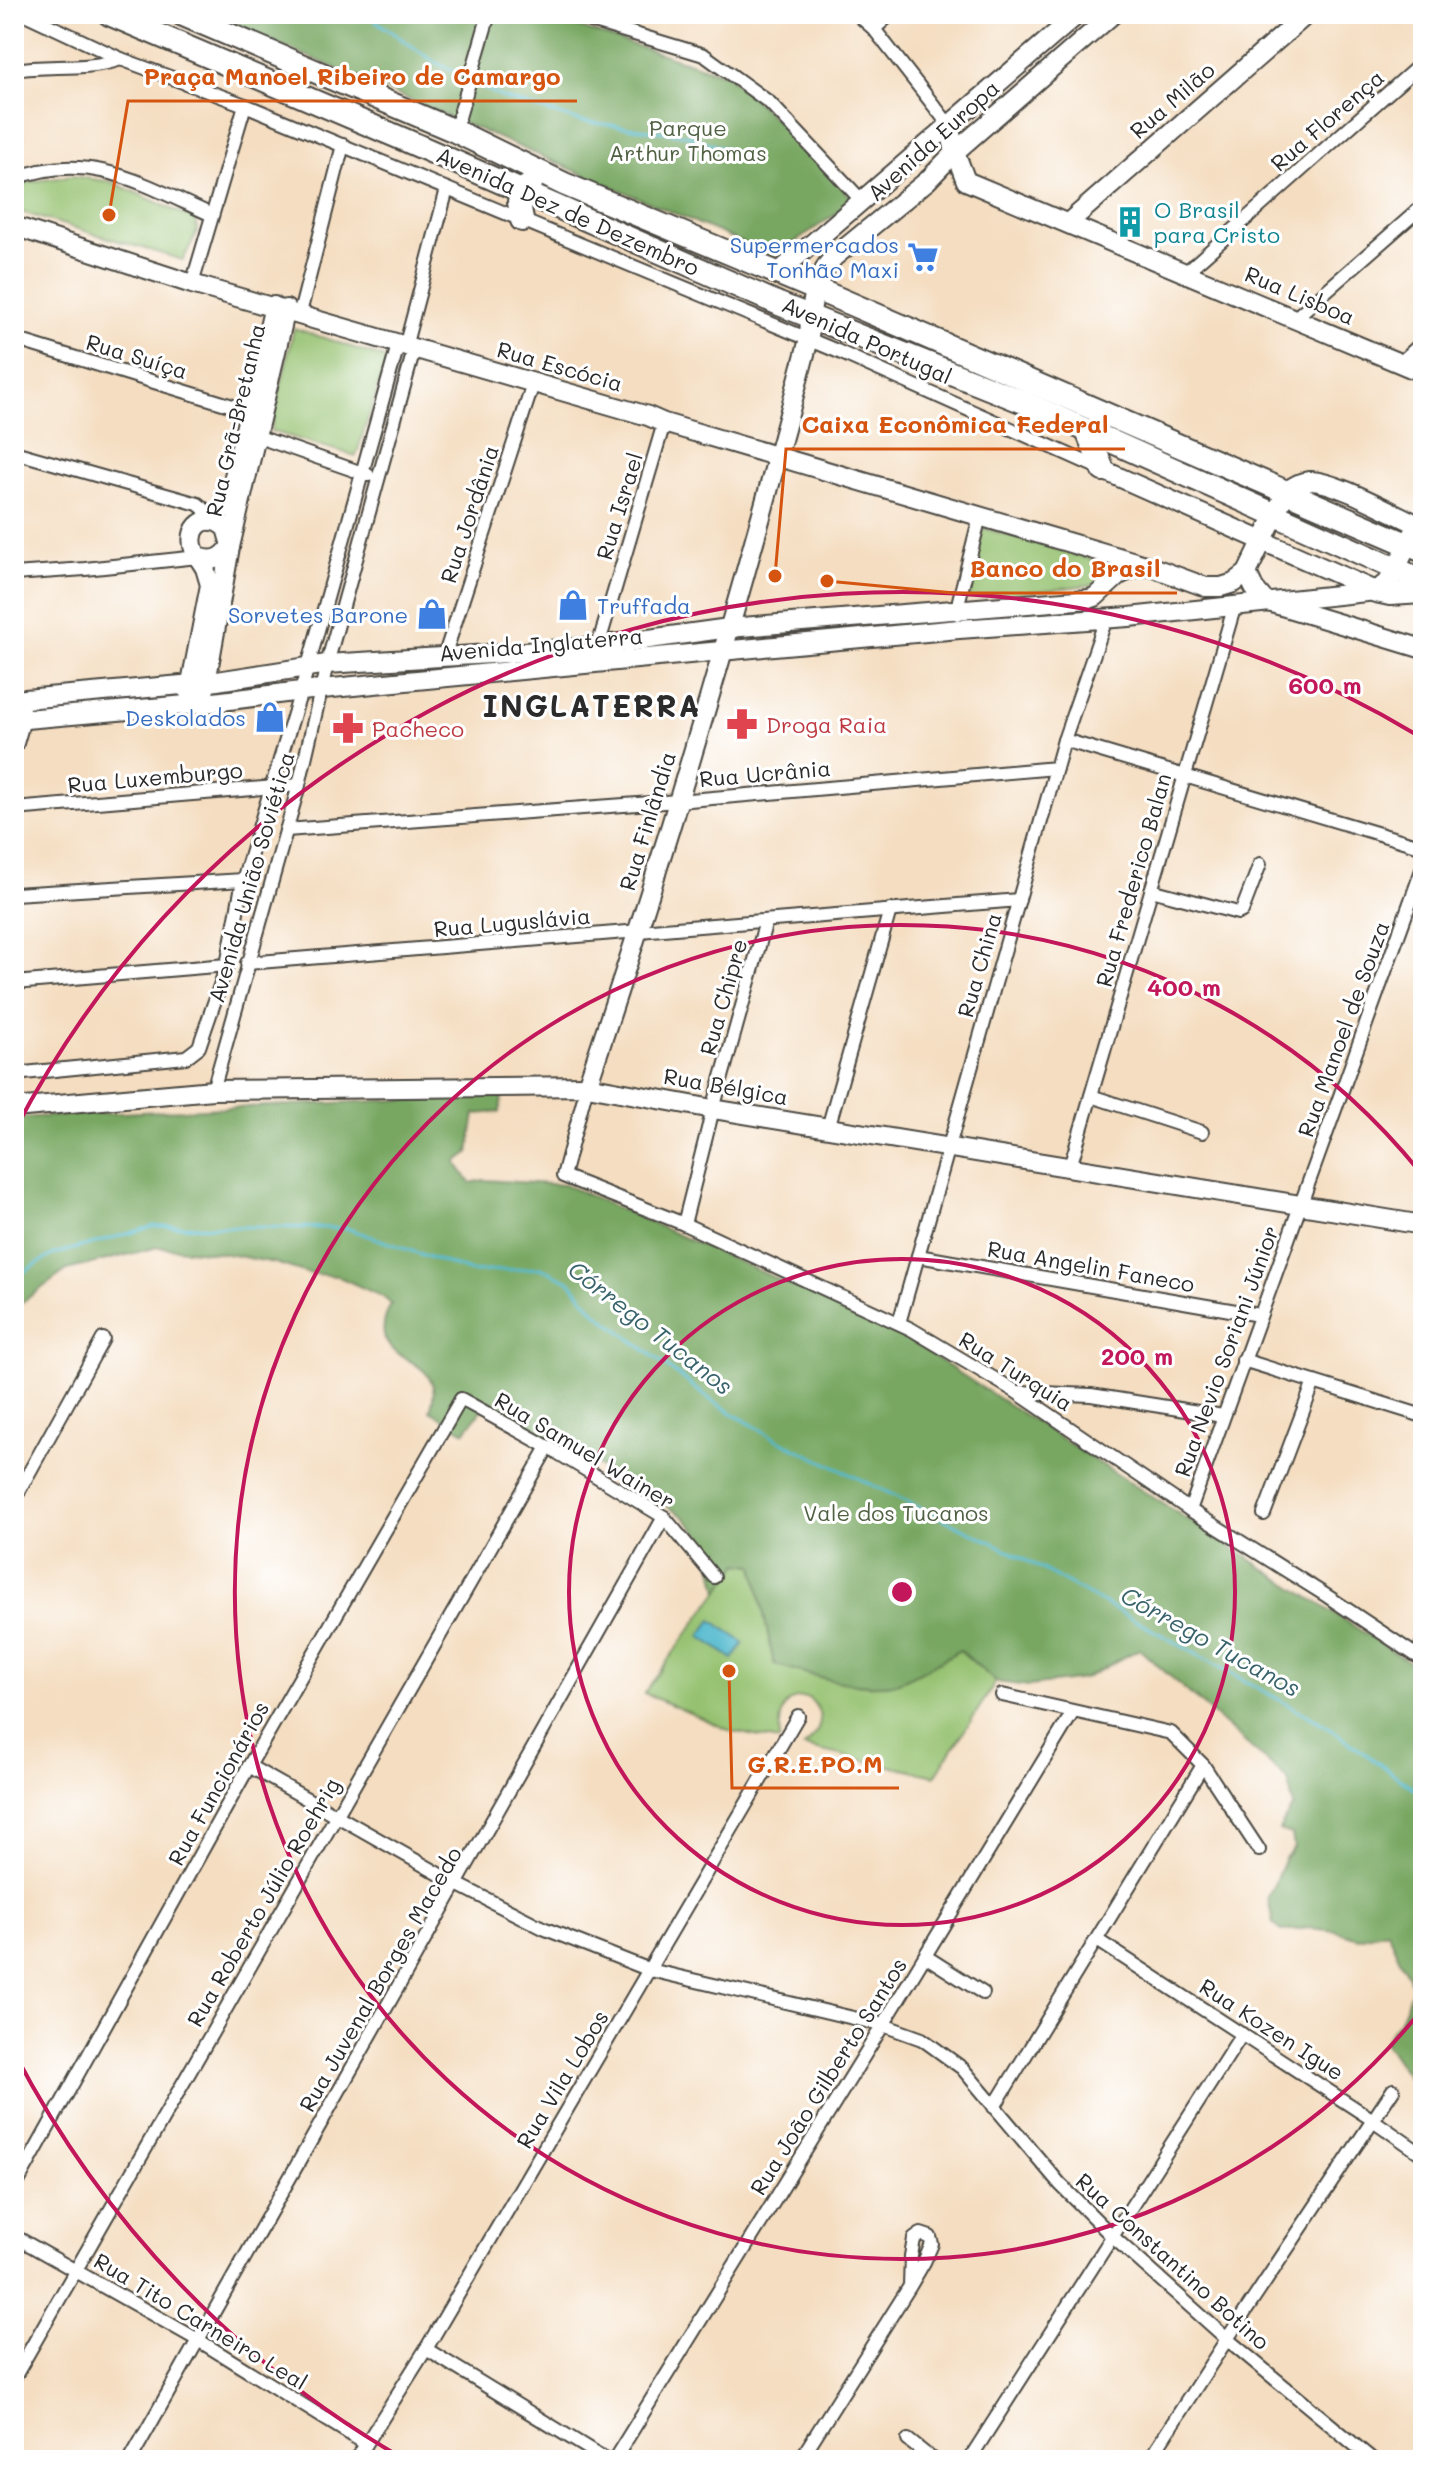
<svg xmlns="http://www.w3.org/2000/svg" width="1437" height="2474" viewBox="0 0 1437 2474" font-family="Mali,sans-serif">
	<rect width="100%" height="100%" fill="#fff"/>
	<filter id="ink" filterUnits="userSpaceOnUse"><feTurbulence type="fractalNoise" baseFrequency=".0125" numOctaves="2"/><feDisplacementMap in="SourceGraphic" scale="16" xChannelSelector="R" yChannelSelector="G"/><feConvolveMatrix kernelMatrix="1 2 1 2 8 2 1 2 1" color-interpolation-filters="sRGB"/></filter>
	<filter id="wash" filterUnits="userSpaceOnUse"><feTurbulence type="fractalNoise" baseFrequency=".006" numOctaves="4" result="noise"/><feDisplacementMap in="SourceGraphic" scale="32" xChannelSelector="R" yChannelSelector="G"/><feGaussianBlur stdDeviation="1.8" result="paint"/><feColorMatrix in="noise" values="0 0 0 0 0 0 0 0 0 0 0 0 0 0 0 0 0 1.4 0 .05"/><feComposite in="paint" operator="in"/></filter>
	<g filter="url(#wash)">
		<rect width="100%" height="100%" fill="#f4ddc0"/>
		<g fill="#95c170" stroke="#60764e" stroke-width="2">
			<polygon points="73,176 112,182 196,220 197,232 183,260 14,210 14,196 28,182"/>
			<polygon points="294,328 387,359 356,456 271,431"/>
			<polygon points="983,528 1105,563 1107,572 1098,584 969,599"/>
			<path d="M739 1563 754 1565 774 1664C810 1674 854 1690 892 1684 906 1682 945 1657 960 1650L996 1682 935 1776 804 1747C821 1732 827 1715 809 1698 779 1693 780 1719 779 1741L731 1731 644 1693Z"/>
		</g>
		<g fill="#78a762" stroke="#526946" stroke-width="2">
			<polygon points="209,14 537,14 728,75 793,136 855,201 774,256"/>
			<path d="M502 1095 500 1112 475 1114 469 1153 456 1162 470 1183 484 1180 566 1185 892 1330 1416 1666 1423 1660V2067L1410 2080 1384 2042 1391 2030 1399 2022 1413 1988 1387 1931 1358 1938 1336 1931 1310 1928 1282 1931 1273 1924 1268 1898 1285 1858 1294 1847 1292 1835 1279 1830 1293 1806 1288 1780 1139 1649 1084 1679 1029 1686 996 1682 960 1650C944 1658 908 1681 892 1684 852 1689 811 1675 774 1664L754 1565 739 1563 718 1592C711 1556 710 1543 683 1516L488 1401 465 1432 430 1411C432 1403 435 1394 433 1386 424 1351 362 1361 391 1304L383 1297 337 1276 307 1273 275 1263 227 1254 158 1247 67 1270 14 1308V1118Z"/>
		</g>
		<polygon fill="#4fb8cd" stroke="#3d727c" stroke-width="2" points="712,1620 744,1643 733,1659 700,1636"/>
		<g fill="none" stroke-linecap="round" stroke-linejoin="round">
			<g stroke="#4fb8cd" stroke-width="3">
				<polyline points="366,14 433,61 458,74"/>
				<polyline points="483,88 505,99 580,121 687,135 751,159"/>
				<polyline points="14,1278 52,1255 155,1226 346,1228 472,1272 541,1268 571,1282 594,1311 712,1401 776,1439 1002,1547 1325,1725 1423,1795"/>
			</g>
		</g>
	</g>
	<g filter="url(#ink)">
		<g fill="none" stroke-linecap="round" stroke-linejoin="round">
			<defs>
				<g id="street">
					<polyline points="25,14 121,59 245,105 837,351 1101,469"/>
					<polyline points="568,14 704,55 770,103 863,202"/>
					<polyline points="857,14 874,29 949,125"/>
					<polyline points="14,16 17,14"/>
					<polyline points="874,29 891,14"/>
					<path d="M14 70C50 64 86 71 121 59"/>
					<polyline points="455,131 489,14"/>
					<path d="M14 179C89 149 145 185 212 215"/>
					<polyline points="1185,273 1423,62"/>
					<polyline points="192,284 245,105"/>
					<polyline points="300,313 343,145"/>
					<polyline points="1294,319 1423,206"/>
					<polyline points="14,339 249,411"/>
					<polyline points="405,347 447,189"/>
					<polyline points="1400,363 1423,342"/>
					<polyline points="256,436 368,475"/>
					<polyline points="14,452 198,504 204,509 208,521"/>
					<polyline points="14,574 85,569 198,557"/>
					<polyline points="958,614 959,600 980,516"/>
					<polyline points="598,646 664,423"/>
					<polyline points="444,657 533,384"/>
					<polyline points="1064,740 1423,847"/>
					<polyline points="14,809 299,785"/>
					<polyline points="286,830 678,801 1056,768"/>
					<polyline points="1151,890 1238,913 1242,911 1260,864"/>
					<polyline points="14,894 243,880"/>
					<polyline points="247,963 1019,900"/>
					<polyline points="14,983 227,965"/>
					<polyline points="14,1074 186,1057 199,1047 227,965 243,880 301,691 398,345"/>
					<polyline points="587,1086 563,1176 684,1224 911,1329 1015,1391 1190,1510 1327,1596 1417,1656 1423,1642"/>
					<polyline points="213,1090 299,785 327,664 414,350"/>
					<polyline points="1091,1096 1202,1132"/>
					<polyline points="828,1128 890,910"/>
					<polyline points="1070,1167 1235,605"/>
					<polyline points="684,1224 713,1109 766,921"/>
					<polyline points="918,1256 1259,1315"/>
					<polyline points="899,1323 1064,740 1106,619"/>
					<polyline points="1243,1360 1423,1416"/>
					<polyline points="1018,1392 1091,1395 1223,1416"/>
					<polyline points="14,1500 103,1339"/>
					<polyline points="1190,1510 1423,867"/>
					<polyline points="1264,1514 1314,1382"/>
					<polyline points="1002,1695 1171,1733 1203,1765 1259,1850"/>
					<polyline points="249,1766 457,1884 543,1928 650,1970 883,2025 922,2039 962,2068 1060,2184 1113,2237 1227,2339 1373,2460"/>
					<polyline points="1097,1940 1373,2120 1423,2155"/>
					<polyline points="925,1956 983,1993"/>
					<polyline points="994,2107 1203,1765"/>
					<polyline points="14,2189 249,1766 461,1399 548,1447 664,1517 714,1577"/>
					<polyline points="14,2236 198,2340 366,2444"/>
					<polyline points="426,2349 607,2460"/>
					<polyline points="14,2378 548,1447"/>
					<polyline points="908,2440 933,2460"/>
					<polyline points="130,2460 664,1517"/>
					<polyline points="356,2460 426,2349 798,1716"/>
					<polyline points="614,2460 883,2025 1073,1712"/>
					<polyline points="800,2460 910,2286 924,2262 932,2244 930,2237 921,2234 914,2239 911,2256 910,2286"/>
					<polyline points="969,2460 1242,2034"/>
					<polyline points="1149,2460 1227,2339 1393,2090"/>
				</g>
				<g id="secondary">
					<polyline points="949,125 955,152 966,181 1423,373"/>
					<polyline points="1068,223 1307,14"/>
					<polyline points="14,226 192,284 648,416 664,423 1145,565"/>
					<polyline points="778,273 1078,14"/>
					<polyline points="1103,470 1373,590"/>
					<polyline points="213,521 228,502 274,306"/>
					<path d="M230 542 226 528C203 508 182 533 198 557 212 562 222 560 230 547L286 309"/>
					<polyline points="1247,573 1254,588 1265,601 1423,649"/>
					<polyline points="189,693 210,585 205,568 198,557"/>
					<polyline points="204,694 230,547"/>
					<path d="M14 700 204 683 327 664 539 651 598 646 729 628 1089 599 1095 597 1119 575 1132 569 1149 566 1206 587H1221L1234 583 1247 573 1286 492C1293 486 1300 482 1309 481 1332 479 1398 516 1423 527"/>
					<polyline points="14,720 198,704 301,691 721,651 959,629 1129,617 1376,591 1391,579 1413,534"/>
					<polyline points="14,743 21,719 20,710"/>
					<path d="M587 1086C670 840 743 590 809 339L810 317 815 289 827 265 834 257 927 181 955 152 1113 14"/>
					<polyline points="14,1108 213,1090 587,1086 713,1109 1423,1225"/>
				</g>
				<g id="highway">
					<polyline points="109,14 405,140 779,304 1026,403 1423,581"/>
					<polyline points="181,14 455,131 564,184 837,298 1423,551"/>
					<polyline points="522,220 519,202 521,191 531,184"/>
					<polyline points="1087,431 1103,470"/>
					<polyline points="1376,591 1390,594 1423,592"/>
				</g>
			</defs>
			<use href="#street" stroke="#494641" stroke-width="16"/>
			<use href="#secondary" stroke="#494641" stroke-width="22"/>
			<use href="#highway" stroke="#494641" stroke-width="26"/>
			<use href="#street" stroke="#fff" stroke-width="12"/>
			<use href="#secondary" stroke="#fff" stroke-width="18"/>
			<use href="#highway" stroke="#fff" stroke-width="22"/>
		</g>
	</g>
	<g fill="none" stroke="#c2185b" stroke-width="4">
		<circle cx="902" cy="1592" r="333"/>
		<path d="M1420 2012A667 667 0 1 1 1420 1172"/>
		<path d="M402 2458A1000 1000 0 0 1 15 2054M15 1130A1000 1000 0 0 1 1417 735"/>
	</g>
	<defs>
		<symbol id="building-bare" viewBox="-9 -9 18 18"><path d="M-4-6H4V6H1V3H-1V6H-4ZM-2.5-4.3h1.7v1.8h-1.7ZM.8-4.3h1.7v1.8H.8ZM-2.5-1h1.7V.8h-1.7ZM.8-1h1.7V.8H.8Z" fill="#0f9aa8" stroke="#fff" stroke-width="2.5" paint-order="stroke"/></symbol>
		<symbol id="supermarket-bare" viewBox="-9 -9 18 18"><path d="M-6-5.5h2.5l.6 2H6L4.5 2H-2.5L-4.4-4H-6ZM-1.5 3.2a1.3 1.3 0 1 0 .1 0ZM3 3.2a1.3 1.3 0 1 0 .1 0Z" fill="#3f7fe0" stroke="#fff" stroke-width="2.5" paint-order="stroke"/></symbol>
		<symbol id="shop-bare" viewBox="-9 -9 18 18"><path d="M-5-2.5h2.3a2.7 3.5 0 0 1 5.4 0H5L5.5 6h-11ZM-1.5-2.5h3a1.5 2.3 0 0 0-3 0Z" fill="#3f7fe0" stroke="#fff" stroke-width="2.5" paint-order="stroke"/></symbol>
		<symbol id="pharmacy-bare" viewBox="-9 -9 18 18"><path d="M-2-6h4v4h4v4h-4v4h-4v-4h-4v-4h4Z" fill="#e0444e" stroke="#fff" stroke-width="2.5" paint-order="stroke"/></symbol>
	</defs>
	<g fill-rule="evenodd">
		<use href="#building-bare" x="1108" y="200" width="44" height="44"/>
		<use href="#supermarket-bare" x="901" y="235" width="44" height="44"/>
		<use href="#shop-bare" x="551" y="583" width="44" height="44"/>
		<use href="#shop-bare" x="410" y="592" width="44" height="44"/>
		<use href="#shop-bare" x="248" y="695" width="44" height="44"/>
		<use href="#pharmacy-bare" x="720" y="702" width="44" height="44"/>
		<use href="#pharmacy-bare" x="326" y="706" width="44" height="44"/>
	</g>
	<g text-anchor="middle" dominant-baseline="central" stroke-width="6" stroke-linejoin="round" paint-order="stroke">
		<g font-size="22" fill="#2b2b2b" stroke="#fff">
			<text transform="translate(1172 100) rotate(-41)">Rua Milão</text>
			<text transform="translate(1327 120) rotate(-41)">Rua Florença</text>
			<text transform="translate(933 140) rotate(-42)">Avenida Europa</text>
			<text transform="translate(568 211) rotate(24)">Avenida Dez de Dezembro</text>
			<text transform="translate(1300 295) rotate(23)">Rua Lisboa</text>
			<text transform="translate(867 340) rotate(24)">Avenida Portugal</text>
			<text transform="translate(137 356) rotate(17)">Rua Suíça</text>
			<text transform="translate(560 366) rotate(16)">Rua Escócia</text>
			<text transform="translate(235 420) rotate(-77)">Rua Grã-Bretanha</text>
			<text transform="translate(619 506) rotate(-73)">Rua Israel</text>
			<text transform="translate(469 514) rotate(-72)">Rua Jordânia</text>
			<text transform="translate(541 644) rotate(-5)">Avenida Inglaterra</text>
			<text transform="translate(765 773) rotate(-5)">Rua Ucrânia</text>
			<text transform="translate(155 777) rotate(-5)">Rua Luxemburgo</text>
			<text transform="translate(647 821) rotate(-73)">Rua Finlândia</text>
			<text transform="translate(251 877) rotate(-74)">Avenida União Soviética</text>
			<text transform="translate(1133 880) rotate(-74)">Rua Frederico Balan</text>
			<text transform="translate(512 922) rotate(-5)">Rua Luguslávia</text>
			<text transform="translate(979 965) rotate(-74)">Rua China</text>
			<text transform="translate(723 997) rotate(-74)">Rua Chipre</text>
			<text transform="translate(1343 1029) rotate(-70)">Rua Manoel de Souza</text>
			<text transform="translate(726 1086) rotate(10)">Rua Bélgica</text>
			<text transform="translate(1091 1266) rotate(10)">Rua Angelin Faneco</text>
			<text transform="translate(1226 1351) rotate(-70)">Rua Nevio Soriani Júnior</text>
			<text transform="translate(1016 1371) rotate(32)">Rua Turquia</text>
			<text transform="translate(585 1450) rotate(31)">Rua Samuel Wainer</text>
			<text transform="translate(218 1783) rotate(-61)">Rua Funcionários</text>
			<text transform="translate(263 1902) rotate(-60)">Rua Roberto Júlio Roehrig</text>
			<text transform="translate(380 1979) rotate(-60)">Rua Juvenal Borges Macedo</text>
			<text transform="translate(1272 2029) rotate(33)">Rua Kozen Igue</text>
			<text transform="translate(828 2076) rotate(-58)">Rua João Gilberto Santos</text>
			<text transform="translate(562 2079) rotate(-59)">Rua Vila Lobos</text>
			<text transform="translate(1173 2261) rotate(42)">Rua Constantino Botino</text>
			<text transform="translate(201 2321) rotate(31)">Rua Tito Carneiro Leal</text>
		</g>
		<g font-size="22" fill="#506043" stroke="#fff">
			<text x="688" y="127">Parque<tspan x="688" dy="25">Arthur Thomas</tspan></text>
			<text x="896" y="1512">Vale dos Tucanos</text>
		</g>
		<g font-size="22" fill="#0d838f" stroke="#fff" text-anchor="start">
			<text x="1154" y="209">O Brasil<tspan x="1154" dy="25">para Cristo</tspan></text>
		</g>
		<g font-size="22" fill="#366cbe" stroke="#fff" text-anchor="end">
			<text x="899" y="244">Supermercados<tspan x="899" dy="25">Tonhão Maxi</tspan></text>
			<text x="597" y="605" text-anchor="start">Truffada</text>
			<text x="408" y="614">Sorvetes Barone</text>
			<text x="246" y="717">Deskolados</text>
		</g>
		<g font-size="22" fill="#be3a42" stroke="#fff" text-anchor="start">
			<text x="766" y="724">Droga Raia</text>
			<text x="372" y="728">Pacheco</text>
		</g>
		<g font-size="24" font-style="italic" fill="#39636c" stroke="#fff">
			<text transform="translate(651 1327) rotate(38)">Córrego Tucanos</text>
			<text transform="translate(1211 1641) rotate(29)">Córrego Tucanos</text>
		</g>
		<g font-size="30" font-weight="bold" letter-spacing="2" fill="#2b2b2b" stroke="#fff">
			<text x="592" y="705">INGLATERRA</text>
		</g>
	</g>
	<circle cx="902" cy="1592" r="12" fill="#c2185b" stroke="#fff" stroke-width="4"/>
	<g font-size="24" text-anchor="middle" font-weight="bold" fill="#c2185b" stroke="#fff" stroke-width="6" stroke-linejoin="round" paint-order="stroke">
		<text x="1325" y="694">600 m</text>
		<text x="1184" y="996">400 m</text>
		<text x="1137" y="1365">200 m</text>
	</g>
	<path fill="none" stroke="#d5540f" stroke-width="3" d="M109 215L128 101H577M775 576L786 449H1125M827 581L954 593H1177M729 1671L732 1788H899"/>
	<g fill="#d5540f" stroke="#fff" stroke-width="3">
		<circle cx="109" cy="215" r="8"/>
		<circle cx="775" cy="576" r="8"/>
		<circle cx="827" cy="581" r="8"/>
		<circle cx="729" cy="1671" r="8"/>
	</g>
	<g font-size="24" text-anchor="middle" font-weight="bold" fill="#d5540f" stroke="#fff" stroke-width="6" stroke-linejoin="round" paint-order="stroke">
		<text x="352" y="85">Praça Manoel Ribeiro de Camargo</text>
		<text x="955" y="433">Caixa Econômica Federal</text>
		<text x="1065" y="577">Banco do Brasil</text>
		<text x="815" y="1773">G.R.E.PO.M</text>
	</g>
	<rect width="1437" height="2474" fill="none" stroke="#fff" stroke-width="48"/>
</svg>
